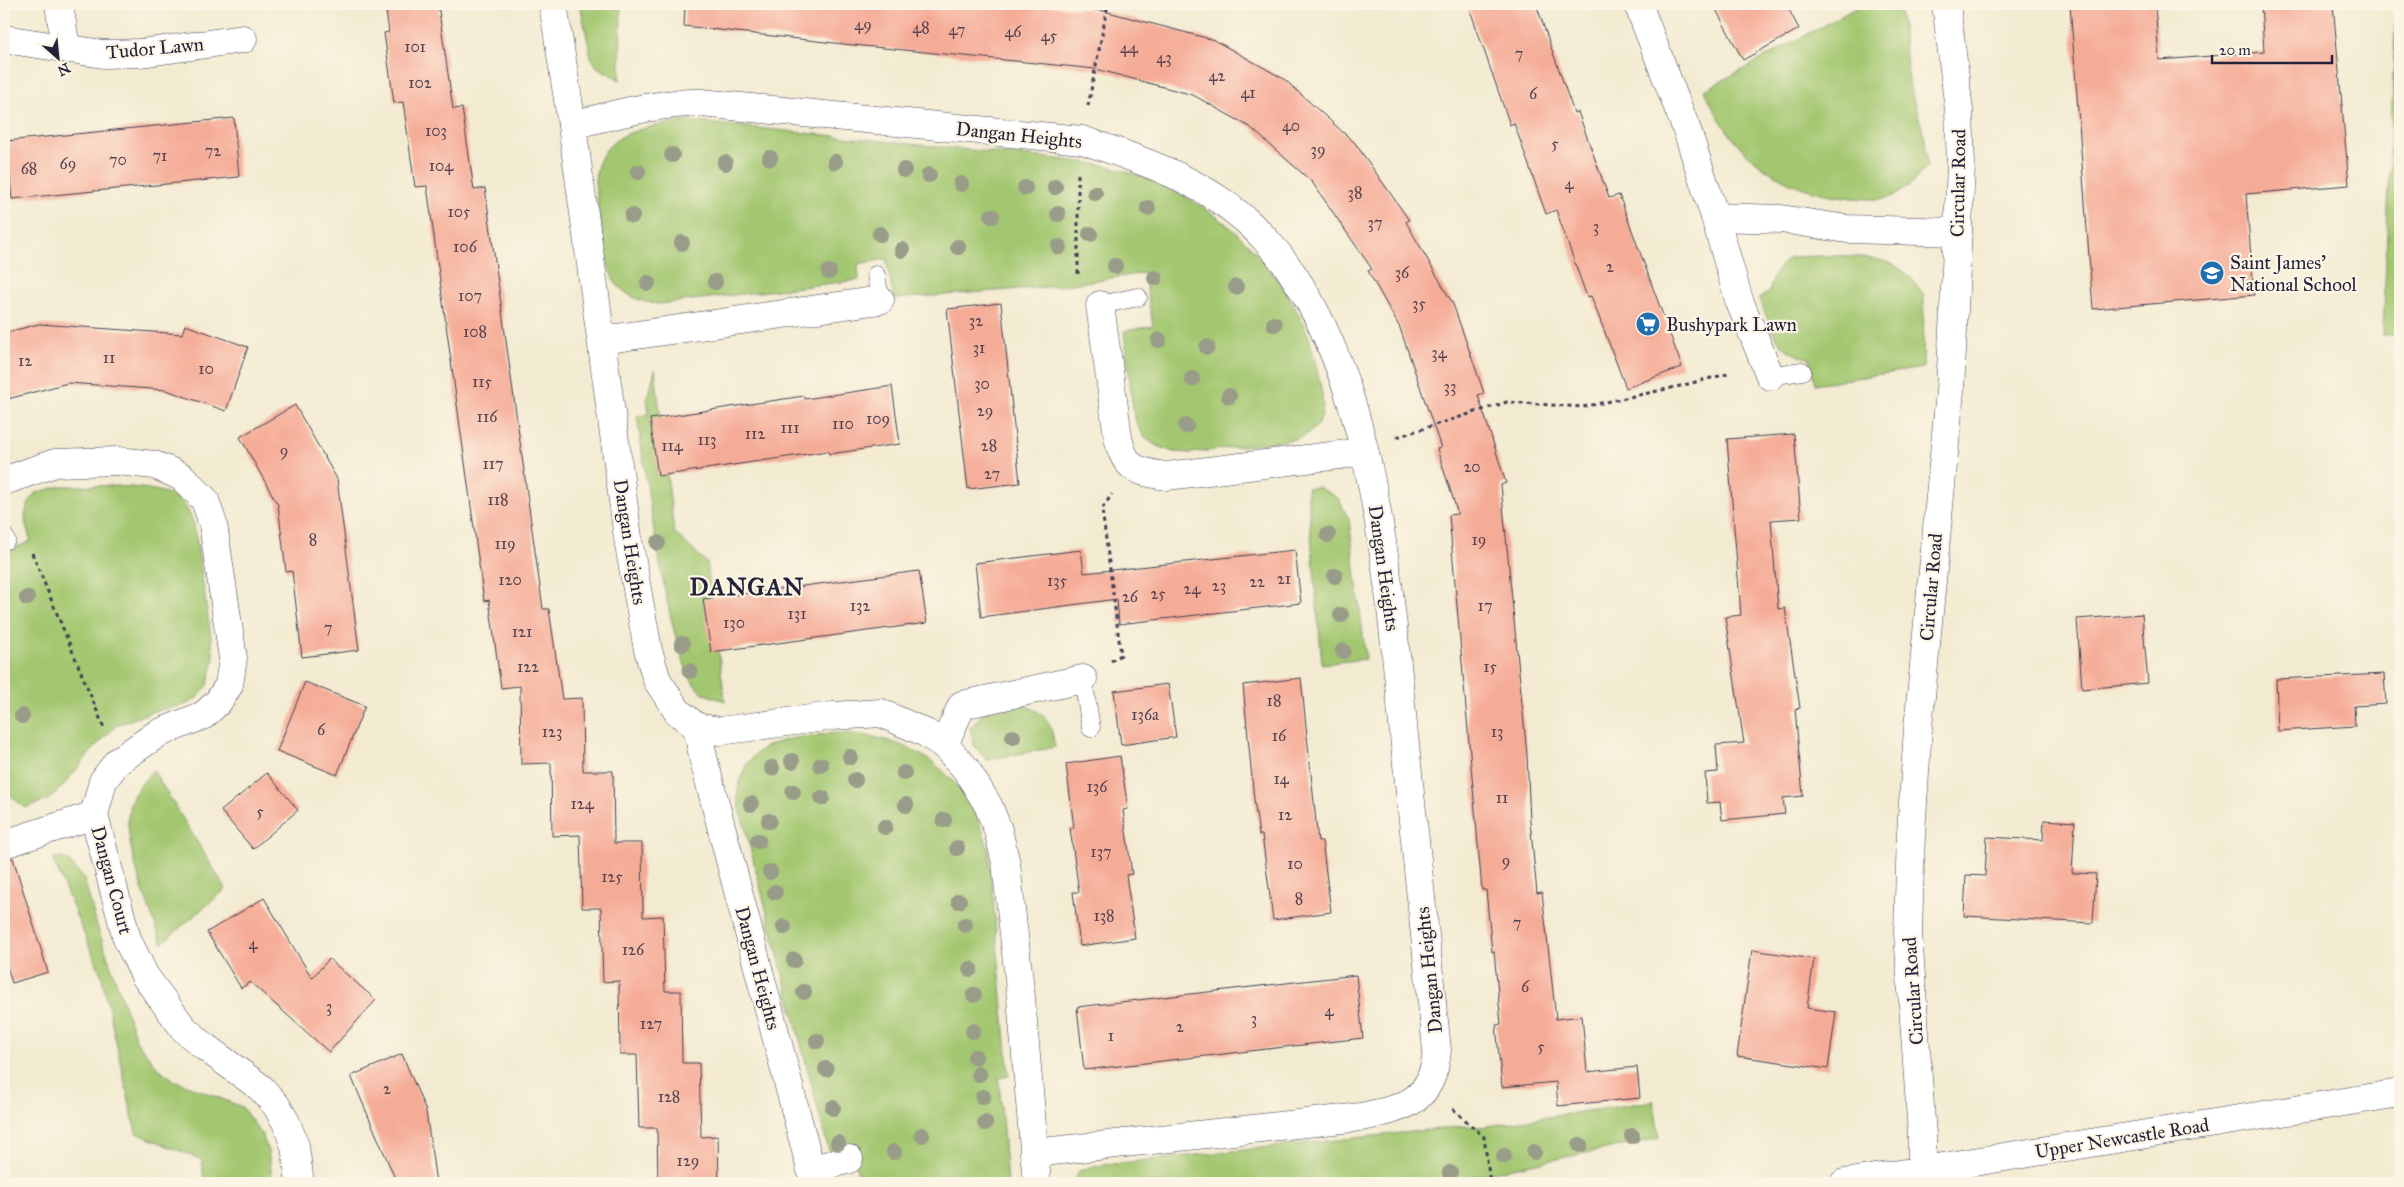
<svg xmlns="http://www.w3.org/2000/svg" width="2404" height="1187" viewBox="0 0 2404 1187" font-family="'IM FELL Great Primer',serif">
	<rect width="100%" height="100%" fill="#fcf5e5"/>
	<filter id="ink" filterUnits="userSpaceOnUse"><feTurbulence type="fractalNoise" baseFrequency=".02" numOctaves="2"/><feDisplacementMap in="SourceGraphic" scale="10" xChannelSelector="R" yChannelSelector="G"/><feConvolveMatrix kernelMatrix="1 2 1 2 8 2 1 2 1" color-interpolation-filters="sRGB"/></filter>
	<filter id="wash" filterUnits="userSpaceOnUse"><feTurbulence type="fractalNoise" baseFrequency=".0096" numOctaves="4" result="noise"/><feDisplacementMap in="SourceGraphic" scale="20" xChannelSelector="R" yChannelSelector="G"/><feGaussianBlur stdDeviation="1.12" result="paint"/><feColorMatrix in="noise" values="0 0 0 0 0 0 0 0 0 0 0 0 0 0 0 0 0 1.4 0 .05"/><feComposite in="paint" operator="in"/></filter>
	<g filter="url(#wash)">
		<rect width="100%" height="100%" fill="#f3ebd1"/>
		<g fill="#a3c770" stroke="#627456">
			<polygon points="580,4 621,4 620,80 597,67 591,57"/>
			<path d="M1863 4H1899L1910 88 1925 138 1927 166C1898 201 1889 202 1845 197 1776 190 1731 152 1705 90Z"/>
			<polygon points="2396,4 2400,4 2400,335 2383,335"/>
			<path d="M689 121 1058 159C1078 162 1099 163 1118 169 1153 178 1188 196 1217 217 1254 243 1293 295 1309 337 1313 350 1315 364 1319 378 1325 406 1328 428 1296 439L1191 453 1173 452 1153 444 1143 435 1134 418 1124 331 1153 326 1144 273 1059 286 894 299 886 259 858 264 859 280 659 304C643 303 625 296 615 282 603 264 599 206 595 183 598 129 647 127 689 121Z"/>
			<path d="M1791 257C1821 256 1858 253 1887 262 1903 267 1915 282 1924 295L1923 368 1815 384 1809 358C1774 353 1770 324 1759 297L1769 293C1772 277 1777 266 1791 257Z"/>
			<path d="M655 370 674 532 707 563 725 701C718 698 706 696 700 691 668 665 645 465 637 416L649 414 647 400Z"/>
			<path d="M61 486C91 486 153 483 177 498 186 504 190 515 194 524L214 658 208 685 197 698 185 705 154 711 117 725 95 747 62 787 48 800 25 808 4 790V636L9 634 4 623V553L31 541C23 519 22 513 35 493Z"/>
			<polygon points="1318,487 1338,498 1349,519 1366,659 1322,664 1307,488"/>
			<path d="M1023 705C1047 713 1051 722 1055 747L987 760 975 747 970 728 984 712Z"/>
			<path d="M834 733C913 734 968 773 989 851L1009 1076 999 1078 1007 1183H829L858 1174 850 1147 829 1152 737 797C744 737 785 740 834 733Z"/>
			<path d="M153 770 226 889 162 943C150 909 118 835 131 801 136 789 145 780 153 770Z"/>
			<polygon points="59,857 68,860 84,879 98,929 137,1042 157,1067 174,1080 242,1107 262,1135 268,1151 273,1183 204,1183 202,1160 136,1133 101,974 53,860"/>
			<polygon points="1654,1101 1659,1138 1440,1183 1072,1183 1079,1171 1094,1166 1466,1126 1481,1127"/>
		</g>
		<g id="blocks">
			<g fill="#f5ac97">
				<polygon points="385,4 438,4 453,109 462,108 474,190 485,188 543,609 549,609 562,699 582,698 583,771 613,771 614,843 642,843 643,917 663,916 665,991 681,991 682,1063 699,1063 701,1137 718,1136 719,1183 658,1183 657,1128 639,1128 637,1055 620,1055 619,981 603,982 601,908 582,908 580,835 552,836 551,763 521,764 520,686 501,688 489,600 484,601 427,186 415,187 403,102 394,103 384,33 389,32"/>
				<polygon points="685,4 1029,4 1104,11 1214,40 1284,79 1355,143 1409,220 1406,222 1453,304 1484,393 1478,395 1506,483 1501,485 1527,755 1530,821 1537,893 1542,892 1556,1019 1582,1016 1587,1072 1637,1067 1640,1098 1558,1106 1556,1082 1502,1087 1496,1025 1501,1024 1494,951 1492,952 1486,890 1482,890 1449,515 1458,514 1437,449 1441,448 1400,328 1368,271 1372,269 1312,182 1250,127 1193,95 1096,69 843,44 684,26"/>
				<polygon points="1468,4 1536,4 1574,113 1578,112 1609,198 1619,195 1682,367 1626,388 1591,296 1587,297 1556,210 1546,214 1514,123 1510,125"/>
				<polygon points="1713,4 1786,4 1799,29 1743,60"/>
				<polygon points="2070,4 2155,4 2159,60 2264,52 2261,4 2333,4 2349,185 2246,194 2254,295 2093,309"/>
				<polygon points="234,118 239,177 12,199 6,141"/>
				<polygon points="1001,303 1020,483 968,489 947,309"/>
				<polygon points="39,324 182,334 185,325 248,347 226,411 166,390 68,383 4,400 4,333"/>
				<polygon points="892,386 900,444 829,454 828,451 658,476 650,419 804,396 805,399"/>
				<polygon points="295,405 337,479 359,650 302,657 292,571 286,572 278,505 240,437"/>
				<polygon points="1794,434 1801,518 1771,520 1778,609 1785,608 1800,708 1795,709 1803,796 1783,798 1785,814 1722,820 1720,802 1707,803 1705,773 1718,772 1716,745 1744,743 1725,617 1741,615 1727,439"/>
				<polygon points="1081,550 1084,573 1295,550 1301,603 1119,624 1117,599 981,617 975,563"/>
				<polygon points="919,571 927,623 711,652 703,599"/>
				<polygon points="2142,614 2148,683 2082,689 2077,619"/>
				<polygon points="2384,674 2386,704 2354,706 2355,726 2278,731 2276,679"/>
				<polygon points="1301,678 1318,841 1322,841 1331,912 1273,920 1262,835 1259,835 1254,799 1243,685"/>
				<polygon points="305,682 365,706 337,775 277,751"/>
				<polygon points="1168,684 1176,737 1121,745 1114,691"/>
				<polygon points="1120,756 1128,809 1123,810 1132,874 1126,875 1135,938 1080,946 1073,892 1079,892 1070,828 1074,828 1066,764"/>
				<polygon points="267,773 298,810 253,849 221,811"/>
				<polygon points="2044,820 2075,822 2072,873 2096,874 2093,923 1964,916 1966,875 1985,876 1987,837 2043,840"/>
				<polygon points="13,858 48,972 12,983 4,957 4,859"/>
				<polygon points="264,898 312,978 329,959 376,1000 329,1052 250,982 241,988 207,932"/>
				<polygon points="1752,950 1814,959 1807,1008 1836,1012 1828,1069 1737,1056"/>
				<polygon points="1356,975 1363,1038 1084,1070 1077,1007"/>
				<polygon points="402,1054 426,1111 436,1183 397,1183 351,1076"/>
			</g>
		</g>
	</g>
	<g filter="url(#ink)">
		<use href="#blocks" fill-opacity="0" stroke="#414052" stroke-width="1"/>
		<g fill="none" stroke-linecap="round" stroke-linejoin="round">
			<defs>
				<g id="lane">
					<polyline points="876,275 880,300"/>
					<polyline points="1100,305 1138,297"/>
					<polyline points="1770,376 1802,371"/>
					<polyline points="4,536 6,540"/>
					<polyline points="1083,679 1091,728"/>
				</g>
				<g id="street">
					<polyline points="59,4 66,49"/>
					<polyline points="553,4 572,125 629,545 648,650 657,680 678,712 697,727 720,731 833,716 881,713 926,733 944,745 966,769 988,805 998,830 1006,863 1021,998 1037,1183"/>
					<polyline points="1638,4 1688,133 1715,217 1781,219 1847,229 1958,232"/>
					<polyline points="4,39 103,54 141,53 243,39"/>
					<path d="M572 125C614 115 657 102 701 103L1082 140C1149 162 1216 185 1265 239 1376 359 1389 589 1405 745 1416 846 1426 948 1437 1050 1433 1101 1406 1108 1361 1117L1034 1153"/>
					<polyline points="1715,217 1739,300 1770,376"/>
					<path d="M1100 305 1118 437C1124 469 1137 472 1167 476L1364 452"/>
					<polyline points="602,340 880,300"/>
					<polyline points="4,481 55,463 118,461 154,465 169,471 182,477 205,500 213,524 233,658 229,685 218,702 204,715 157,734 117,762 103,781 94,815 127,939 145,976 184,1029 205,1047 261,1088 276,1105 286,1122 295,1146 300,1183"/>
					<polyline points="697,727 704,761 811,1170 849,1159"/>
					<polyline points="944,745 962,705 1083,679"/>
					<polyline points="4,844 94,815"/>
				</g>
				<polyline id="secondary" points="1922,1171 1922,1135 1908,933 1911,833 1918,728 1950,391 1961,166 1959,110 1946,4"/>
				<polyline id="primary" points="1844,1183 2400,1093"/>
			</defs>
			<use href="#lane" stroke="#414052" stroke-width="19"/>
			<use href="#street" stroke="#414052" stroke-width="29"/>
			<use href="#secondary" stroke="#414052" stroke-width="29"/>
			<use href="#primary" stroke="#414052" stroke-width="29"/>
			<g stroke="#414052" stroke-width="3" stroke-dasharray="4 4" stroke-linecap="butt">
				<polyline points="1088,106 1108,4"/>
				<polyline points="1078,174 1078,278"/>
				<polyline points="1397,437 1507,402 1583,407 1676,387 1731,373"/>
				<polyline points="32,553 104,728"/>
				<polyline points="1111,661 1121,655 1102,509 1112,494"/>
				<polyline points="1453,1109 1484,1137 1490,1183"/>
			</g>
			<use href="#lane" stroke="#fff" stroke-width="18"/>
			<use href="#street" stroke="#fff" stroke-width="28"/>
			<use href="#secondary" stroke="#fff" stroke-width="28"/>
			<use href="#primary" stroke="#fff" stroke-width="28"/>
		</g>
		<g fill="#999c89">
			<circle cx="672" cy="155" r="8"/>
			<circle cx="770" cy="158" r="8"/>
			<circle cx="835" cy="162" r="8"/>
			<circle cx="725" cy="163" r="8"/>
			<circle cx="904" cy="170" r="8"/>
			<circle cx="638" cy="172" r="8"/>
			<circle cx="929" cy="175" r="8"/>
			<circle cx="961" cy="184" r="8"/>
			<circle cx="1055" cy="187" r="8"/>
			<circle cx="1025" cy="188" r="8"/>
			<circle cx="1095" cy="193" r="8"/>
			<circle cx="1148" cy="208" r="8"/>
			<circle cx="1058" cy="214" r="8"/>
			<circle cx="632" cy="216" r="8"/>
			<circle cx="992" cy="216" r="8"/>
			<circle cx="880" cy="234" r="8"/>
			<circle cx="1090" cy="234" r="8"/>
			<circle cx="682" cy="243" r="8"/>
			<circle cx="958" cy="247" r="8"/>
			<circle cx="1059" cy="247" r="8"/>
			<circle cx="902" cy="250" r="8"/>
			<circle cx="1115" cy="266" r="8"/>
			<circle cx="829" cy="272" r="8"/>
			<circle cx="1155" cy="278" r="8"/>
			<circle cx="715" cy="282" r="8"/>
			<circle cx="648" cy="283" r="8"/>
			<circle cx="1236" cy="287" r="8"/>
			<circle cx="1274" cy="324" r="8"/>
			<circle cx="1159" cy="340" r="8"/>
			<circle cx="1207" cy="347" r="8"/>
			<circle cx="1192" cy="379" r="8"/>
			<circle cx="1229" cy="396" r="8"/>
			<circle cx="1186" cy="426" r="8"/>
			<circle cx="1328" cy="535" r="8"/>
			<circle cx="658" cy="543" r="8"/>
			<circle cx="1335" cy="576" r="8"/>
			<circle cx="27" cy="598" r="8"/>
			<circle cx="1341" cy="615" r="8"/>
			<circle cx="682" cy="644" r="8"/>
			<circle cx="1343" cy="651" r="8"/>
			<circle cx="690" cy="671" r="8"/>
			<circle cx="22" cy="716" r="8"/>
			<circle cx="1013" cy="737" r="8"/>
			<circle cx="850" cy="757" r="8"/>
			<circle cx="792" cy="761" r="8"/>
			<circle cx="821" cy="765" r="8"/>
			<circle cx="772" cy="768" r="8"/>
			<circle cx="904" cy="773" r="8"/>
			<circle cx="855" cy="780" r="8"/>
			<circle cx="793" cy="792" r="8"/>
			<circle cx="822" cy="798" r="8"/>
			<circle cx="751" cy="804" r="8"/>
			<circle cx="906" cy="805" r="8"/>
			<circle cx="944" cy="820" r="8"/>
			<circle cx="769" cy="821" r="8"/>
			<circle cx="885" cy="827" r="8"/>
			<circle cx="758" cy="841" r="8"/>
			<circle cx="957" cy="848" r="8"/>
			<circle cx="770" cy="872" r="8"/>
			<circle cx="775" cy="892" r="8"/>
			<circle cx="959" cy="901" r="8"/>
			<circle cx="965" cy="925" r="8"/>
			<circle cx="784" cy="927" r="8"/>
			<circle cx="794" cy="960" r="8"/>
			<circle cx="970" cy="969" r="8"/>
			<circle cx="804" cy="992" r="8"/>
			<circle cx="974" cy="995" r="8"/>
			<circle cx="973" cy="1031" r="8"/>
			<circle cx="817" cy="1041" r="8"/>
			<circle cx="975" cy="1057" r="8"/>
			<circle cx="826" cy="1069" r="8"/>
			<circle cx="979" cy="1074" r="8"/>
			<circle cx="983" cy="1097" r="8"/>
			<circle cx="833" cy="1108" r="8"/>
			<circle cx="985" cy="1123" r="8"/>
			<circle cx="922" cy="1135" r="8"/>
			<circle cx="1632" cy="1136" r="8"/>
			<circle cx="838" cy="1143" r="8"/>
			<circle cx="1580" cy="1145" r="8"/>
			<circle cx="894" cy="1152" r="8"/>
			<circle cx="1534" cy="1152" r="8"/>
			<circle cx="1504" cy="1156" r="8"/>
			<circle cx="1450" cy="1173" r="8"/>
		</g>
	</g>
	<defs>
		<symbol id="school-disc" viewBox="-11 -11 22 22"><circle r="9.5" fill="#1f6fb2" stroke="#fcf5e5"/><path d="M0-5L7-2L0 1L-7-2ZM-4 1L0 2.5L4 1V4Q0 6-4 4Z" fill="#fff"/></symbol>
		<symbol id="supermarket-disc" viewBox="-11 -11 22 22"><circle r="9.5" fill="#1f6fb2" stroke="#fcf5e5"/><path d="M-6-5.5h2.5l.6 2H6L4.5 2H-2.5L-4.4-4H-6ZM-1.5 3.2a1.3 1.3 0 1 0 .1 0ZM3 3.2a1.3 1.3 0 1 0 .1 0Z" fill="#fff"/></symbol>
	</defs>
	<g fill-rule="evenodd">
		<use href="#school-disc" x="2198" y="259" width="28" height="28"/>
		<use href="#supermarket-disc" x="1634" y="310" width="28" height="28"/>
	</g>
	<g text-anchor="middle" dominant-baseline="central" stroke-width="4.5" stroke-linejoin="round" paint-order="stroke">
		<g font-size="16" fill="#574452">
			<text x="863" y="24">49</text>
			<text x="921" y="27">48</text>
			<text x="957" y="29">47</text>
			<text x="1013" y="31">46</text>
			<text x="1049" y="35">45</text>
			<text x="415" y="46">101</text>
			<text x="1129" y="47">44</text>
			<text x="1519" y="53">7</text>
			<text x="1164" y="57">43</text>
			<text x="1217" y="75">42</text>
			<text x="420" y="82">102</text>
			<text x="1248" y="92">41</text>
			<text x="1533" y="93">6</text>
			<text x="1291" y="125">40</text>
			<text x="436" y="130">103</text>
			<text x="1555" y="143">5</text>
			<text x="1318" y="149">39</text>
			<text x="213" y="150">72</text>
			<text x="160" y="155">71</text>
			<text x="118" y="159">70</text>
			<text x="68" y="163">69</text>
			<text x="441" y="165">104</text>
			<text x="29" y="168">68</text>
			<text x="1569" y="183">4</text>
			<text x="1355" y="192">38</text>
			<text x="459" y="211">105</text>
			<text x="1375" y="222">37</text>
			<text x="1596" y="226">3</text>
			<text x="465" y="246">106</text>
			<text x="1610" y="266">2</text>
			<text x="1402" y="272">36</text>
			<text x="470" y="295">107</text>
			<text x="1419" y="303">35</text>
			<text x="976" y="320">32</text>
			<text x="475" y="331">108</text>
			<text x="979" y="347">31</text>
			<text x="1439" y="352">34</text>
			<text x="109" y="357">11</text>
			<text x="25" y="360">12</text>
			<text x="206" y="368">10</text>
			<text x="482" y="381">115</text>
			<text x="982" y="383">30</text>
			<text x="1450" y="386">33</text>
			<text x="985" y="410">29</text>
			<text x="487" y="416">116</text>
			<text x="878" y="418">109</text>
			<text x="843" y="423">110</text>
			<text x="790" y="427">111</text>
			<text x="755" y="433">112</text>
			<text x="707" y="439">113</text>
			<text x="672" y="445">114</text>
			<text x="989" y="445">28</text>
			<text x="284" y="450">9</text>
			<text x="493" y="463">117</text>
			<text x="1472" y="466">20</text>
			<text x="992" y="473">27</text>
			<text x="498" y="499">118</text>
			<text x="313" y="539">8</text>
			<text x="1479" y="539">19</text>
			<text x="505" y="543">119</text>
			<text x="1284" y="578">21</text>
			<text x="510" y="579">120</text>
			<text x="1057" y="580">135</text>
			<text x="1257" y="581">22</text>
			<text x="1219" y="585">23</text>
			<text x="1192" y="588">24</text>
			<text x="1158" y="593">25</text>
			<text x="1130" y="596">26</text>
			<text x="860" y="605">132</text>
			<text x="1485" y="605">17</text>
			<text x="797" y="613">131</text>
			<text x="734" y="622">130</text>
			<text x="328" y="627">7</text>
			<text x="522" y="631">121</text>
			<text x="528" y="666">122</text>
			<text x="1490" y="666">15</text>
			<text x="1274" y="700">18</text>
			<text x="1145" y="714">136a</text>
			<text x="321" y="729">6</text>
			<text x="552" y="731">123</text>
			<text x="1497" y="731">13</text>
			<text x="1279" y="735">16</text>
			<text x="1281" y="778">14</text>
			<text x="1097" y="786">136</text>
			<text x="1502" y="797">11</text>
			<text x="582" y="803">124</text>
			<text x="260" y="811">5</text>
			<text x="1285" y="814">12</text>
			<text x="1101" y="851">137</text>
			<text x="1506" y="860">9</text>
			<text x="1295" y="863">10</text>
			<text x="612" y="876">125</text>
			<text x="1299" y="898">8</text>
			<text x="1104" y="915">138</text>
			<text x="1517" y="922">7</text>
			<text x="253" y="943">4</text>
			<text x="633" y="949">126</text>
			<text x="1525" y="986">6</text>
			<text x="329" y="1006">3</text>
			<text x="1329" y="1010">4</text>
			<text x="1254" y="1018">3</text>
			<text x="651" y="1023">127</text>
			<text x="1180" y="1026">2</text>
			<text x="1111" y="1035">1</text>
			<text x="1541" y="1046">5</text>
			<text x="387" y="1088">2</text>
			<text x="669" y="1096">128</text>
			<text x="688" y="1160">129</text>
		</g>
		<g font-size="19" fill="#22223b" stroke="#fcf5e5">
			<text transform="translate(155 48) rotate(-5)">Tudor Lawn</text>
			<text transform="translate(1019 135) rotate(6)">Dangan Heights</text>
			<text transform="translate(1958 183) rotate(-89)">Circular Road</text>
			<text transform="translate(630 542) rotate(81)">Dangan Heights</text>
			<text transform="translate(1384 568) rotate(82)">Dangan Heights</text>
			<text transform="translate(1931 587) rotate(-85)">Circular Road</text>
			<text transform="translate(112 880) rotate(75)">Dangan Court</text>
			<text transform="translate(758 968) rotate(75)">Dangan Heights</text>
			<text transform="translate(1429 970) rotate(-96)">Dangan Heights</text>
			<text transform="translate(1913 991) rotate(-94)">Circular Road</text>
			<text transform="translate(2122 1138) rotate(-9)">Upper Newcastle Road</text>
		</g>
		<g font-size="19" fill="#22223b" stroke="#fcf5e5" text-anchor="start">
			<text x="2230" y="262">Saint James'<tspan x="2230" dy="22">National School</tspan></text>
			<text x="1666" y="324">Bushypark Lawn</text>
		</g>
		<g font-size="24" font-weight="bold" letter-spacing="1" fill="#22223b" stroke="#fcf5e5">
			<text x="747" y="587">DANGAN</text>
		</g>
	</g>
	<rect width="2404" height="1187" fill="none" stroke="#fcf5e5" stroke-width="20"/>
	<g transform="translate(58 58) rotate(153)" stroke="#fcf5e5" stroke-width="4" paint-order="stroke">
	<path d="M0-4L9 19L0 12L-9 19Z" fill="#22223b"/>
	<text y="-8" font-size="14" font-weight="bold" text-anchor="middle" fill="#22223b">N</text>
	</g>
	<path d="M2212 55v8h120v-8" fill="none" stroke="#22223b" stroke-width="2.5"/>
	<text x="2219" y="55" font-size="15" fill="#22223b" stroke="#fcf5e5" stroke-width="4" paint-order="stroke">20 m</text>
</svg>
